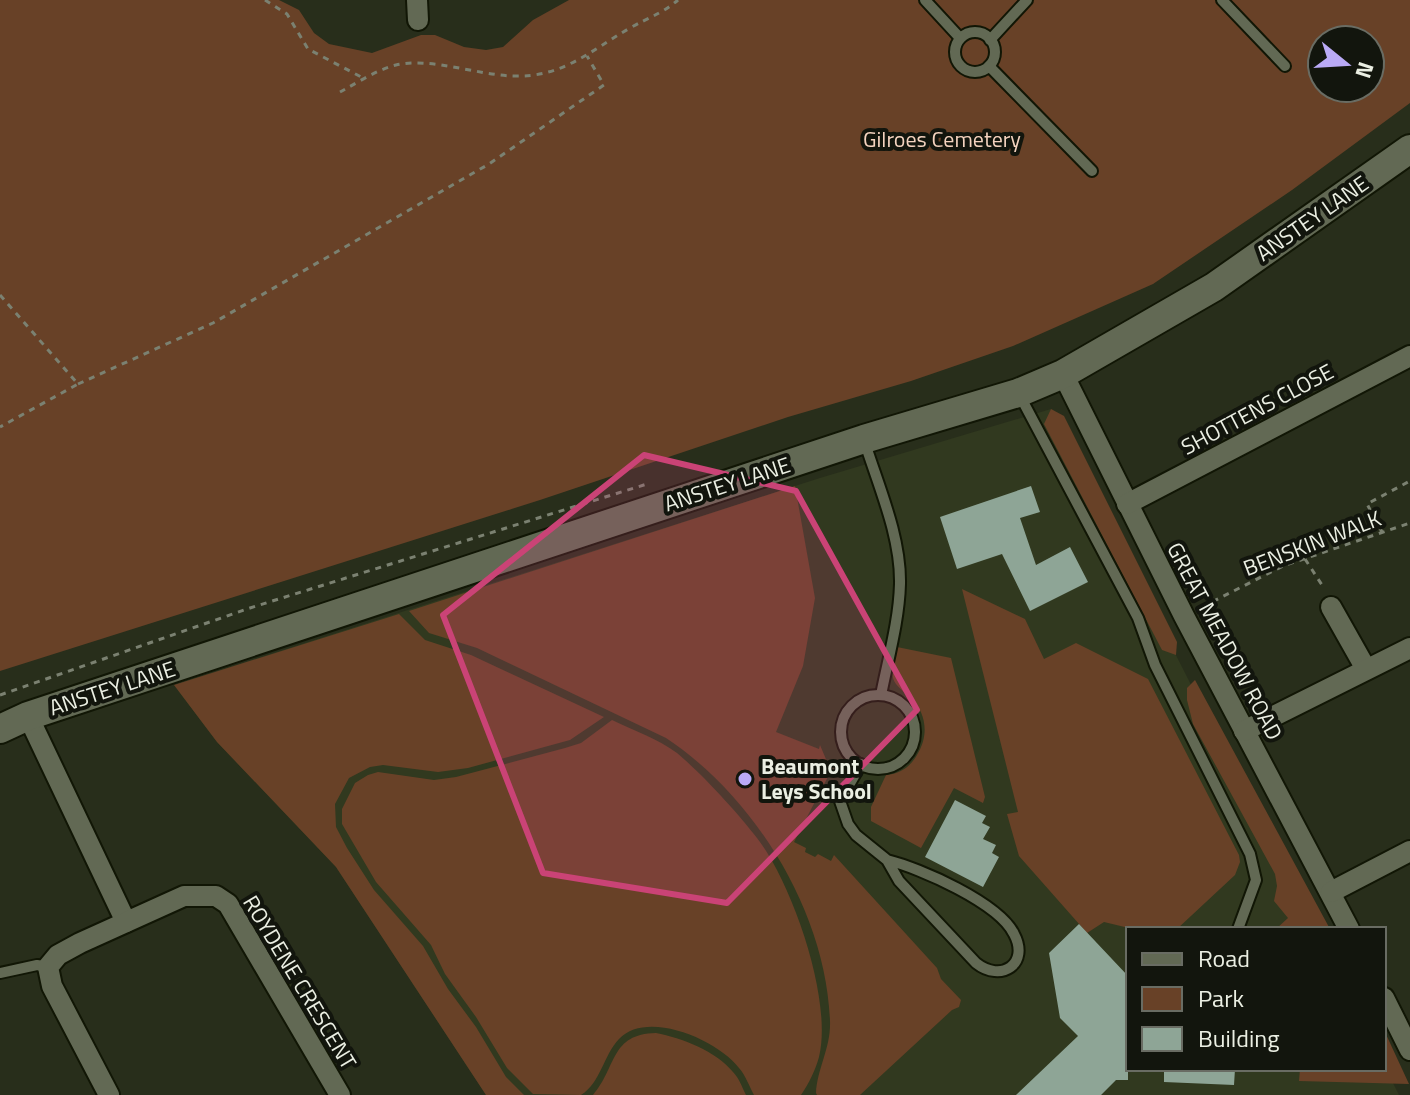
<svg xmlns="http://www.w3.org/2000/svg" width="1410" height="1095" viewBox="0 0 1410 1095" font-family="'Titillium Web',sans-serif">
	<rect width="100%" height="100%" fill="#282e1b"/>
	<polygon fill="#31391f" points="1051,409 1315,929 1128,929 1128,1069 1384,1069 1384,1065 1399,1095 486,1095 336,867 217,742 174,685 820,478"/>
	<g fill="#684127" fill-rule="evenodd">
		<path d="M0 0H279L299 10 314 33 329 44 372 53 421 35H435L464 47 486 50 503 47 533 20 569 0H1410V103L1292 190 1153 284 1013 346 911 381 788 417 540 500 0 671ZM1322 40H1370V88H1322Z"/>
		<polygon points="1051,409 1064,416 1177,642 1176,655 1162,650 1044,424"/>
		<path d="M795 486 815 598 803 666 776 732 819 749 820 745 831 771 794 842 806 848 805 852 815 857 818 854 831 861 834 855 937 968 941 979 961 1000 959 1007 952 1010 860 1095H817L816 1093C817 1069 831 1048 830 1021 826 912 755 797 666 738L477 648 429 633 409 611Z"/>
		<polygon points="962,589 1025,619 1044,659 1076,643 1148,679 1239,855 1240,862 1235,875 1177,929 1133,929 1104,922 1087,933 1019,856 1007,814 1018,812"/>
		<polygon points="399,614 425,640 471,655 604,717 570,740 468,768 438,772 383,765 370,767 349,778 335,804 336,827 347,848 374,890 423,946 448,989 476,1027 506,1077 524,1095 486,1095 336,867 217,742 174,685"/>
		<path d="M897 647 951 658 985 797 983 803 954 788 921 848 871 821V807L886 775C900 774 910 767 917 755 929 736 927 713 910 697 905 692 895 686 893 678 891 670 895 656 897 647Z"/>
		<polygon points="1195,680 1330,929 1276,929 1288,918 1274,901 1277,886 1275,874 1193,724 1187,700 1187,688"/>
		<path d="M612 720C633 730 658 739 677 753 701 773 738 813 757 838 792 883 833 1000 819 1057 815 1071 809 1083 801 1095H754C749 1086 746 1076 739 1068 718 1040 647 1009 619 1039 603 1056 601 1082 581 1095L533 1094 507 1068 476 1017 445 974 431 945 376 882 342 824V809L355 783 368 775 378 772 434 780 456 777 565 748 581 743Z"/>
		<polygon points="1384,1030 1409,1084 1299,1081 1300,1069 1384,1069"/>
		<path d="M656 1033C682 1038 716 1051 733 1072 739 1078 742 1087 746 1095H593C617 1067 610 1034 656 1033Z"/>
	</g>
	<g fill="#8ea596">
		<polygon points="1031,486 1040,512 1020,518 1036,565 1070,547 1088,582 1030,611 1002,554 957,569 940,517"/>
		<polygon points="955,800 986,816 982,823 990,827 983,839 996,845 992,853 999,857 983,887 925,857"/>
		<polygon points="1079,924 1128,976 1128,1080 1116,1080 1101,1095 1016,1095 1078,1036 1060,1018 1049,953"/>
		<polygon points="1164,1069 1235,1069 1234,1085 1164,1082"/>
	</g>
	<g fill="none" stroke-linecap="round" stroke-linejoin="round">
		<defs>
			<g id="lane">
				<polyline points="925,0 960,38"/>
				<polyline points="1222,0 1285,66"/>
				<circle cx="975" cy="52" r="20"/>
				<polyline points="990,40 1027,0"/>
				<polyline points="989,66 1092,171"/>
				<polyline points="1019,394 1138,618 1155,665 1250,854 1256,880 1238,929"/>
				<path d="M864 440C878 485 901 536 900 584 899 621 888 659 881 695"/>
				<circle cx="878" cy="732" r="37"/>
				<path d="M861 764 840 801 848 824 856 835 887 860 899 881 976 963C1001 983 1030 964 1014 934 999 903 920 868 887 860"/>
				<polyline points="0,973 37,965 48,967"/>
			</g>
			<g id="street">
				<polyline points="417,0 418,20"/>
				<polyline points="1063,374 1184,616 1349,929"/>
				<polyline points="1127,504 1410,356"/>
				<polyline points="1331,607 1366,669"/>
				<polyline points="28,716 126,922"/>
				<polyline points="1244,731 1410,648"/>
				<polyline points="1331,892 1410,851"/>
				<polyline points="1384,998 1410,1050"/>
				<polyline points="109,1095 52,986 48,967 58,955 80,943 184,896 216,896 228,904 340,1095"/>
			</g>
			<polyline id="secondary" points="0,729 28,716 864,439 1018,393 1063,374 1214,287 1410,149"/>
		</defs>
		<use href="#lane" stroke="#111605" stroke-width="14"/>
		<use href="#street" stroke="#111605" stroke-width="24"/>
		<use href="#secondary" stroke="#111605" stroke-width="32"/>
		<g stroke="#7b8171" stroke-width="3" stroke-dasharray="6 6" stroke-linecap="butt">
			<polyline points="265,0 287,14 308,49 365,79"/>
			<path d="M340 92C357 83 376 70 396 65 431 57 477 75 513 76 562 78 590 51 630 28 649 17 660 15 678 0"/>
			<polyline points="0,295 78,384 0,427"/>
			<polyline points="78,384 213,323 489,164 604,85 587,56"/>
			<polyline points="1382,532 1367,504 1410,481"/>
			<polyline points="1305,559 1324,588"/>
			<polyline points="1202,607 1283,566 1410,523"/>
			<polyline points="0,695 250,608 647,484"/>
		</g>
		<use href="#lane" stroke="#626954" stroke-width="10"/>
		<use href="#street" stroke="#626954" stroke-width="20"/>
		<use href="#secondary" stroke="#626954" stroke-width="28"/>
	</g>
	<path fill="#ca4376" fill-opacity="0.2" stroke="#ca4376" stroke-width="6" stroke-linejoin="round" d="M644 455 796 491 917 710 727 903 543 873 443 615Z"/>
	<circle fill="#baaaf6" stroke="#12150d" stroke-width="3" cx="745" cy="779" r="8"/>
	<g text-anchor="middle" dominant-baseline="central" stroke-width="8" stroke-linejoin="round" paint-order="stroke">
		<g font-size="22" fill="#f4d3bf" stroke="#12150d">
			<text x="942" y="139">Gilroes Cemetery</text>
		</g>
		<g font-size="22" fill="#ebefe3" stroke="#12150d">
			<text transform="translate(1312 218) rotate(-35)">ANSTEY LANE</text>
			<text transform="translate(1257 409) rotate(-28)">SHOTTENS CLOSE</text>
			<text transform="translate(727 484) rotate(-18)">ANSTEY LANE</text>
			<text transform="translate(1312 543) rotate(-21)">BENSKIN WALK</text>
			<text transform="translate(1225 641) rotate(62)">GREAT MEADOW ROAD</text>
			<text transform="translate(112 688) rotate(-18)">ANSTEY LANE</text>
			<text transform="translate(300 982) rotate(59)">ROYDENE CRESCENT</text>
		</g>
		<g font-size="22" font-weight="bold" fill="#ebefe3" stroke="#12150d" text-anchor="start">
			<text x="761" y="766">Beaumont<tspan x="761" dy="25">Leys School</tspan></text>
		</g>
	</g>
	<rect x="1126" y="927" width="260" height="144" fill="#12150d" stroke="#696c63" stroke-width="2"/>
	<rect x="1142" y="953" width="40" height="12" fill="#626954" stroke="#696c63" stroke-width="2"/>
	<text x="1198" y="967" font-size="24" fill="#ebefe3">Road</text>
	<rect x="1142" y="987" width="40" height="24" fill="#684127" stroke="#696c63" stroke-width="2"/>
	<text x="1198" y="1007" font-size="24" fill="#ebefe3">Park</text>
	<rect x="1142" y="1027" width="40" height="24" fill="#8ea596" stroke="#696c63" stroke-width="2"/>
	<text x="1198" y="1047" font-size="24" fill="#ebefe3">Building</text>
	<g transform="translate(1346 64) rotate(108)"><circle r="38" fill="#12150d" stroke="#696c63" stroke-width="2"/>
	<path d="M0-6L14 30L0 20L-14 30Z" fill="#baaaf6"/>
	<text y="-12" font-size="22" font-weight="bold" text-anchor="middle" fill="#ebefe3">N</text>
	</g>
</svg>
